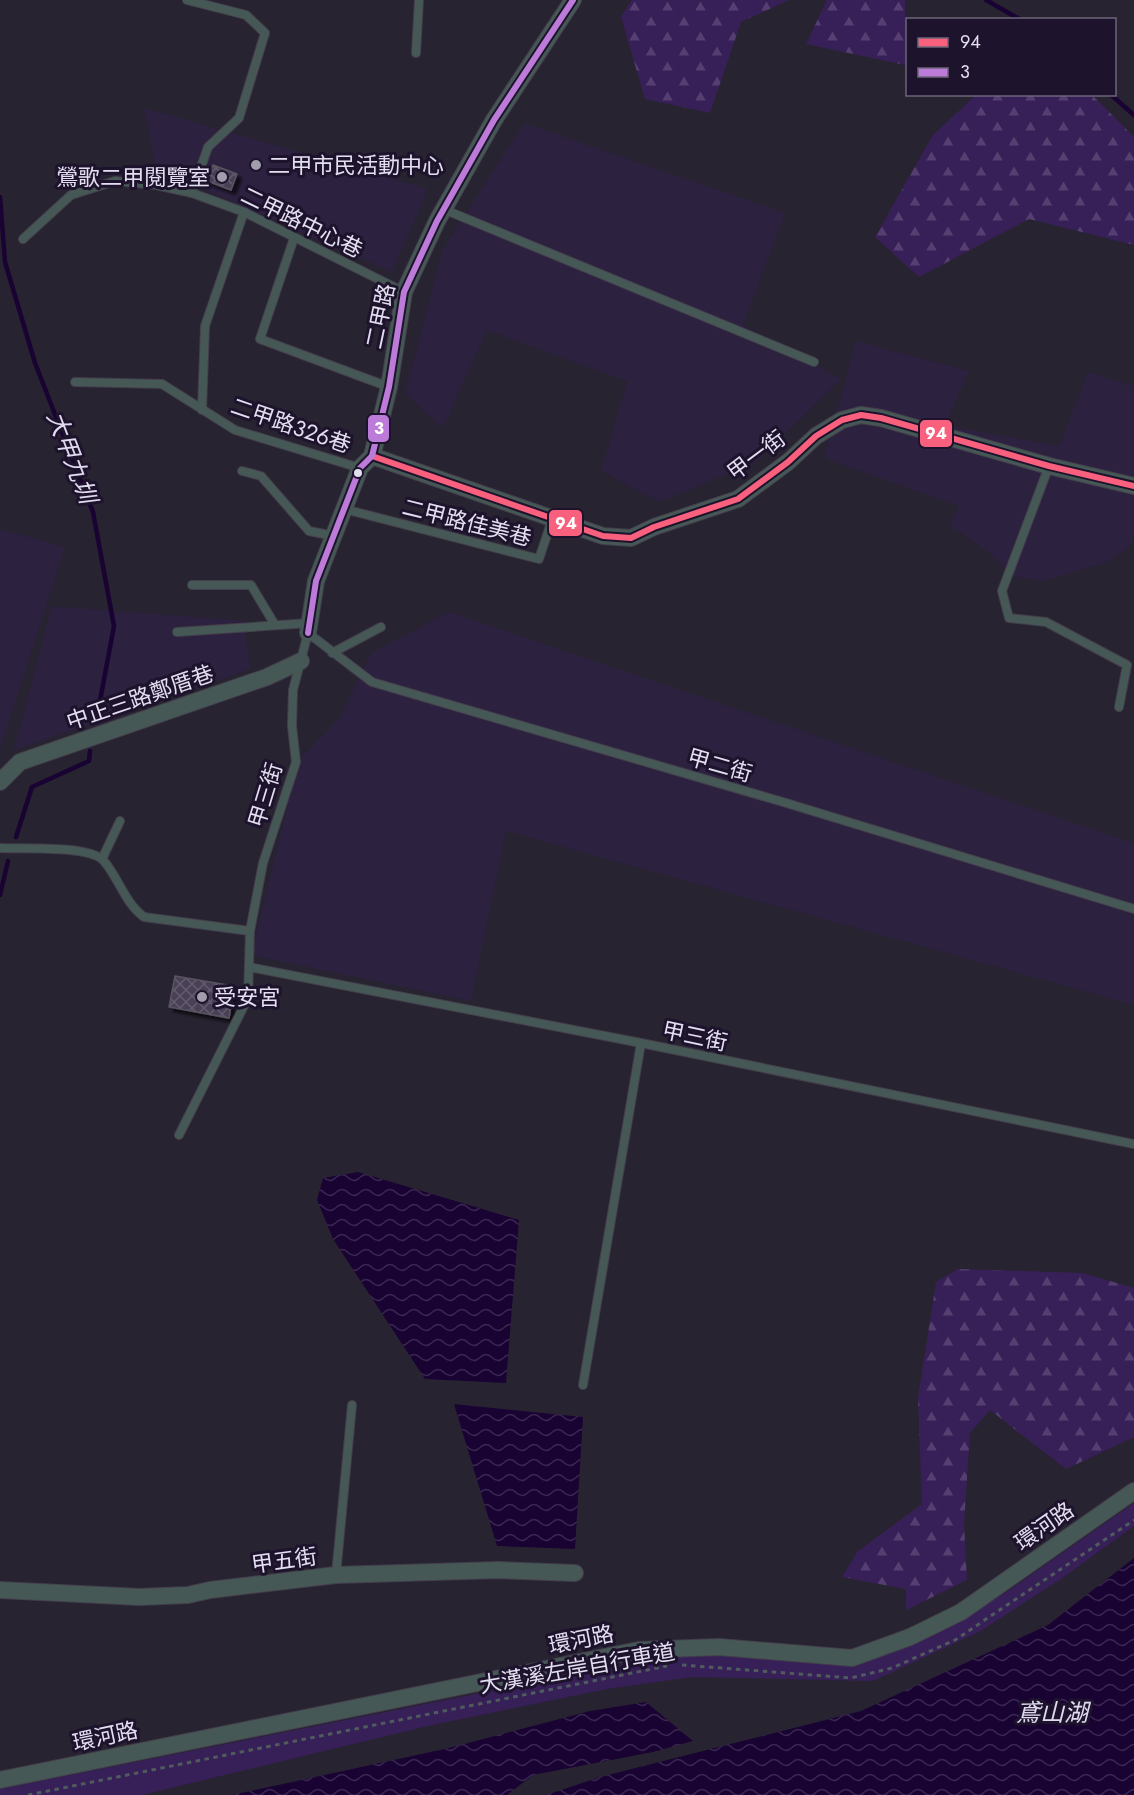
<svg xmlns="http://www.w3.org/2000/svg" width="1134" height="1795" viewBox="0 0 1134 1795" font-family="Jost,'Noto Sans TC',sans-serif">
	<defs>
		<pattern id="forest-firs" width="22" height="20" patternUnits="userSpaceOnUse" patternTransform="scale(1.5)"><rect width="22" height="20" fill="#371f58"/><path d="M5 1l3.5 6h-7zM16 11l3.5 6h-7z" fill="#543f70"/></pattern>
		<pattern id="water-waves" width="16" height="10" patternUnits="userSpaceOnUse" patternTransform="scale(1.5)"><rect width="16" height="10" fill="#190333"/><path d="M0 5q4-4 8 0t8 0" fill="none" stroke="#3a2751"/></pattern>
		<pattern id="building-cross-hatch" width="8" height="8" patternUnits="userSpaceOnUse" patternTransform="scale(1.5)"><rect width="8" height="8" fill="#494156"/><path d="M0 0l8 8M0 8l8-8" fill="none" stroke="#635c6f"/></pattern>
		<filter id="shadow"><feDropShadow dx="4.5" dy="4.5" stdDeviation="1.5" flood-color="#0009"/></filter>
	</defs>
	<rect width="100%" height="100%" fill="#282331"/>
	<g fill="#2c213f">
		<polygon points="144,108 428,189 392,272 156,168"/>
		<polygon points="524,123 785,213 743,325 841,379 758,461 660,502 601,471 627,381 487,330 443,428 405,394 442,251"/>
		<polygon points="856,341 969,371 945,425 1059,446 1088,372 1134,386 1134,537 1129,548 1105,563 1043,581 1011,576 987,551 949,525 959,506 824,458"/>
		<polygon points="0,529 65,547 0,749"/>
		<polygon points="52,606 244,621 250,669 14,750"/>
		<polygon points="449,612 1134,843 1134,1005 506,831 471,1001 251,955 299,760 340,718 371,653"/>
	</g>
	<g fill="url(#forest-firs)">
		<polygon points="632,0 789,0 741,22 710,113 645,99 621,17"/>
		<polygon points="827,0 905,0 905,65 806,44"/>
		<polygon points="976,95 1092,95 1134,137 1134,245 1029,219 919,277 875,237 933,135"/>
		<polygon points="958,1269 1082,1273 1134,1288 1134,1437 1066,1469 990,1410 970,1433 964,1524 967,1580 906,1610 906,1589 842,1577 857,1552 922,1504 918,1398 936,1282"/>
	</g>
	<polygon fill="#371f58" points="1134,1503 1134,1526 1064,1577 979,1632 873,1681 692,1677 607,1689 432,1725 142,1795 0,1795 0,1789 666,1656 719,1654 800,1662 870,1658 944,1630 1011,1589"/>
	<g fill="url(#water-waves)">
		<polygon points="358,1172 519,1220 506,1383 425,1379 333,1239 317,1200 323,1178"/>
		<polygon points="454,1404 583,1417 575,1549 497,1546"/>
		<polygon points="1134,1558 1134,1795 546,1795 600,1777 861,1711 1048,1625"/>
		<polygon points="646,1702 693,1741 653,1752 533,1775 507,1795 232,1795 449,1748 590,1711"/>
	</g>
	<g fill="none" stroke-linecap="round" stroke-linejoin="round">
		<g stroke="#190333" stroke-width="4.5">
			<polyline points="986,0 1021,20"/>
			<polyline points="1110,94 1134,115"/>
			<polyline points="0,197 5,262 35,363 93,512 114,626 96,722"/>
			<polyline points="16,837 32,787 89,761 90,751"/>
			<polyline points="0,895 8,861"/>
		</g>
	</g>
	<g fill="url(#building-cross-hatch)" stroke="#595461" stroke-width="1.5" filter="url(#shadow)">
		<polygon points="213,165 237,174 231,190 207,181"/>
		<polygon points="175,976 234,986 229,1018 169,1007"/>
	</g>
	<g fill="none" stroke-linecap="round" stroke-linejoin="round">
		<defs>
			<g id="lane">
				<polyline points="187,0 246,15 265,33 239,118 208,147 192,193"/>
				<polyline points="416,53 419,0"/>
				<polyline points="443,209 814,362"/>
				<polyline points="294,238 260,339 389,387"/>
				<polyline points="23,239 71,195 115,181 156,185 192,193 244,212 404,292"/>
				<polyline points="75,382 162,384 235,430 360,468"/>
				<polyline points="202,410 205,326 244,212"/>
				<polyline points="1049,466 1002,591 1009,618 1046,622 1127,665 1119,707"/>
				<polyline points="242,471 261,476 309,531 334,536"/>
				<polyline points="344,509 539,559 553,517"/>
				<polyline points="192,585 251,585 275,625"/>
				<polyline points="177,632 310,623"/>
				<polyline points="332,653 381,627"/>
				<path d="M0 848C22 849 90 845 104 861 119 879 125 903 144 917L250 931"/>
				<polyline points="102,859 120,821"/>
				<polyline points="249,967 641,1043 1134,1144"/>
				<polyline points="179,1135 248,998 250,931 263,863 296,762 292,726 293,690 308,633 372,682 783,802 1134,909"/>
				<polyline points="583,1385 641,1043"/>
				<polyline points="336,1575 352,1405"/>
			</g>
			<g id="street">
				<polyline points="372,456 603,536 631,538 654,527 738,499 788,462 816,436 842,420 861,415 881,418 1049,466 1134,486"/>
				<polyline points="308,633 316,581 360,468 372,456 389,387 404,292 437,221 494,120 573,0"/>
				<polyline points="0,782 20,762 267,677 301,661"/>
				<polyline points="0,1590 139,1597 188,1595 210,1590 336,1575 498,1570 575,1573"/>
				<polyline points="0,1780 639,1650 719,1647 852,1658 910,1637 961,1612 1134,1491"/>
			</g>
		</defs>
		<use href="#lane" stroke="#433e4b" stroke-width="10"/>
		<use href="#street" stroke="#433e4b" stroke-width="18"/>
		<g stroke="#505b5d" stroke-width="3" stroke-dasharray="4.5 4.5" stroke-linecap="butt">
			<polyline points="682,1665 851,1678 892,1668 955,1640 1134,1520"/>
			<polyline points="28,1795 667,1666"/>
		</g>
		<use href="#lane" stroke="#465856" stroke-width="8"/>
		<use href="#street" stroke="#465856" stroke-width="16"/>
		<defs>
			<polyline id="bus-1" points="372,456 603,536 631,538 654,527 738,499 788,462 816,436 842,420 861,415 881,418 1049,466 1134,486"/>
			<polyline id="bus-2" points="308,633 316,581 360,468 372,456 389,387 404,292 437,221 494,120 573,0"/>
		</defs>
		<use href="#bus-1" stroke="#1d132c" stroke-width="10"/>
		<use href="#bus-2" stroke="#1d132c" stroke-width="10"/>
		<use href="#bus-1" stroke="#f8607d" stroke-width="6"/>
		<use href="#bus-2" stroke="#bd7bd9" stroke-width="6"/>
	</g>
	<g fill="#a29dad" stroke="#1d132c" stroke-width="2">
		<circle cx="256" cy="165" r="6"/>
		<circle cx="222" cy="177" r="6"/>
		<circle cx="202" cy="997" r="6"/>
	</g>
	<circle fill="#e4dff0" stroke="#1d132c" stroke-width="2" cx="358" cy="473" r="5"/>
	<g text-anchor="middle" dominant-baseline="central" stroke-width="6" stroke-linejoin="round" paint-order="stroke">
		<g font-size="22" fill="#e4dff0" stroke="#1d132c" text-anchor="start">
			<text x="268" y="165">二甲市民活動中心</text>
			<text x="210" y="177" text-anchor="end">鶯歌二甲閱覽室</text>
			<text x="214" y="997">受安宮</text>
		</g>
		<g font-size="22" fill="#e4dff0" stroke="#1d132c">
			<text transform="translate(302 222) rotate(26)">二甲路中心巷</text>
			<text transform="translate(380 316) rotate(-78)">二甲路</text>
			<text transform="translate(291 425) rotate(19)">二甲路326巷</text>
			<text transform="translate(756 455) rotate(-37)">甲一街</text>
			<text transform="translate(467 522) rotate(14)">二甲路佳美巷</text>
			<text transform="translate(140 697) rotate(-19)">中正三路鄭厝巷</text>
			<text transform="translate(720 765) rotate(16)">甲二街</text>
			<text transform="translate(265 795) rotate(-73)">甲三街</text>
			<text transform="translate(695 1036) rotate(12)">甲三街</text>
			<text transform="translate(1044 1526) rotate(-35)">環河路</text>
			<text transform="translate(284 1560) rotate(-8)">甲五街</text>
			<text transform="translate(581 1639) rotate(-11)">環河路</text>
			<text transform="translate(577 1668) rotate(-10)">大漢溪左岸自行車道</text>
			<text transform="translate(105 1736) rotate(-12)">環河路</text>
		</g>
		<g font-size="24" font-style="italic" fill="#e0daef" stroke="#1d132c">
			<text transform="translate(72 457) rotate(69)">大甲九圳</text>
			<text x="1052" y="1712">鳶山湖</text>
		</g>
	</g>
	<g stroke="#1d132c" stroke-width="2">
		<rect x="367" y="414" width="23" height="29" rx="6" fill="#bd7bd9"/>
		<rect x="919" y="419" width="34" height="29" rx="6" fill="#f8607d"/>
		<rect x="548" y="509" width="35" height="28" rx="6" fill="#f8607d"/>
	</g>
	<g font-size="16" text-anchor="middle" font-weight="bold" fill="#fff">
		<text x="379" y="434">3</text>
		<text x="936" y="439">94</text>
		<text x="566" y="529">94</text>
	</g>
	<rect x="906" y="18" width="210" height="78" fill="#1d132c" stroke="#6d657a" stroke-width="1.5"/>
	<rect x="918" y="38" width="30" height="9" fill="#f8607d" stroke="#6d657a" stroke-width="1.5"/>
	<text x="960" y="48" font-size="18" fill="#e4dff0">94</text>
	<rect x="918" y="68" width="30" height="9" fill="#bd7bd9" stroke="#6d657a" stroke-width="1.5"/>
	<text x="960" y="78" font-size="18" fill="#e4dff0">3</text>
</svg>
